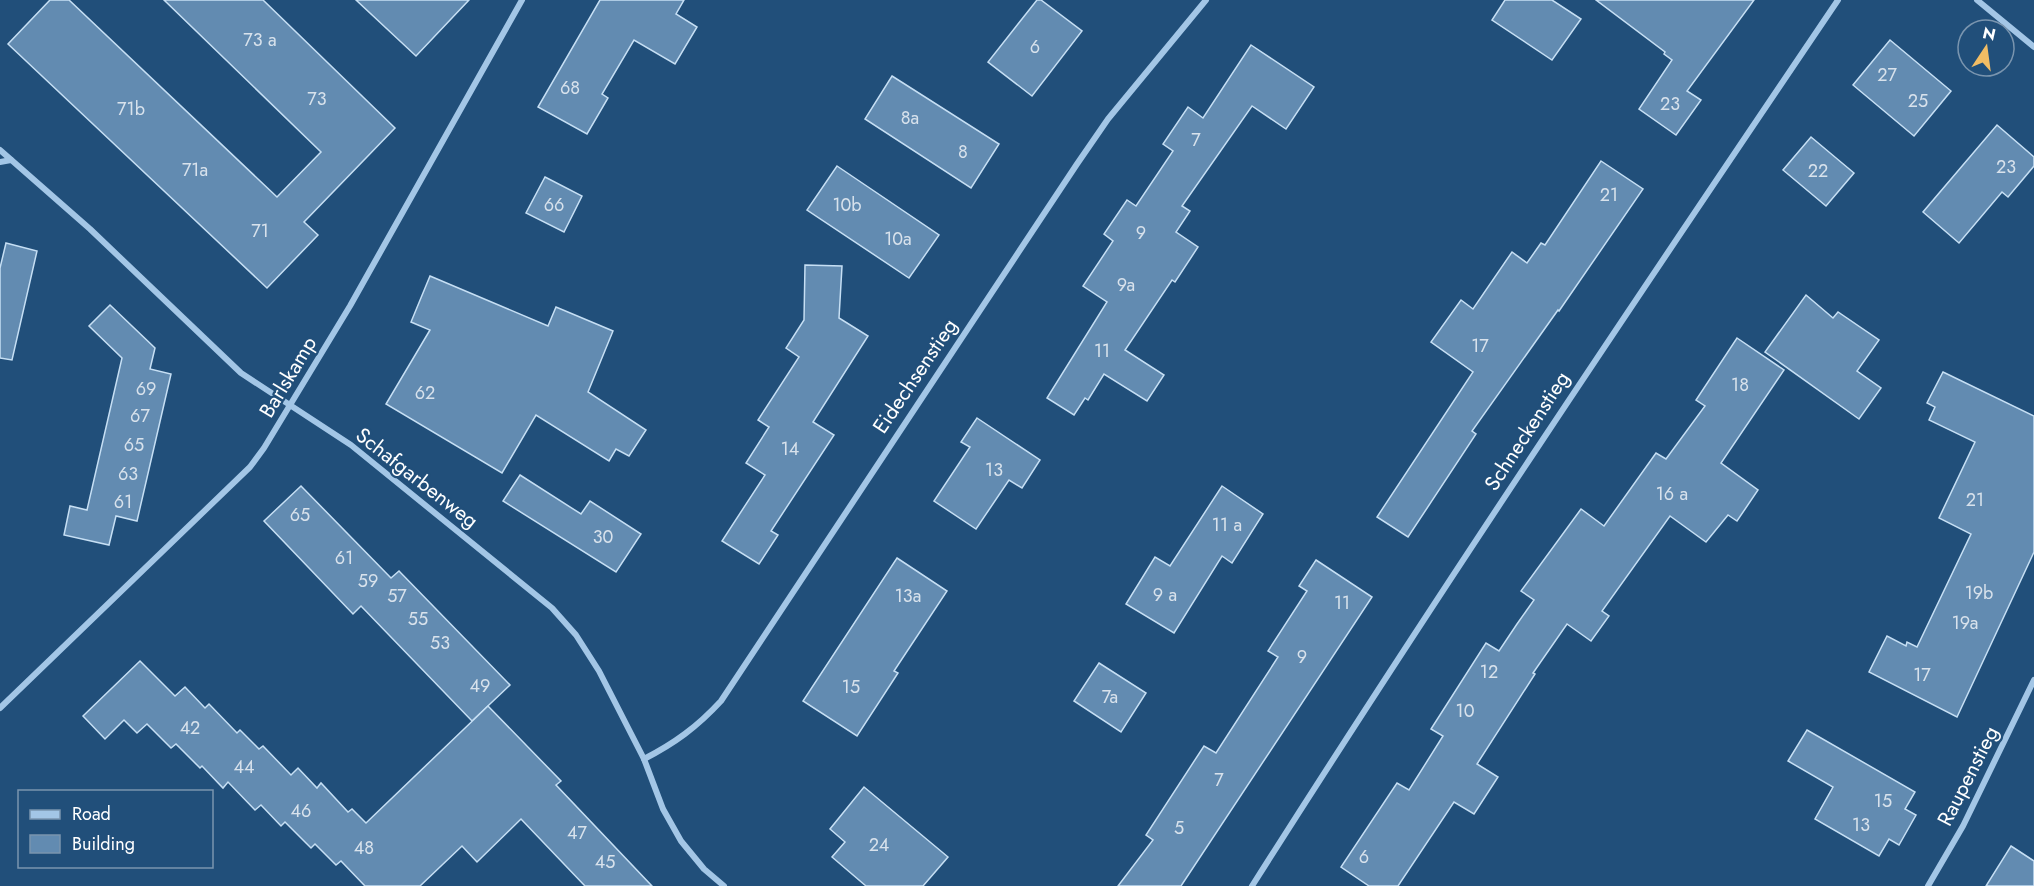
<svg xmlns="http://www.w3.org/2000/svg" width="2034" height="886" viewBox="0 0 2034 886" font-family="Jost,sans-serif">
	<rect width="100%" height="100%" fill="#214f7a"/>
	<g fill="#628bb1" stroke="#c6dff4" stroke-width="1.5">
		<polygon points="50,0 69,0 277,197 321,152 164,0 263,0 395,128 304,222 318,235 267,288 8,44"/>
		<polygon points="356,0 469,0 416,56"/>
		<polygon points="600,0 684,0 676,14 697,27 675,64 634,40 602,94 608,98 587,134 538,107"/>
		<polygon points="1037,0 1041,0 1082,31 1032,96 988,62"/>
		<polygon points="1505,0 1552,0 1581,19 1552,60 1492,20"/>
		<polygon points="1596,0 1754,0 1687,91 1701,100 1676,135 1639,109 1672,60 1664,54 1665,52"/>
		<polygon points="1890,40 1951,91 1914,136 1853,85"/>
		<polygon points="1251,45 1314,87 1286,129 1252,106 1182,206 1190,211 1176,232 1198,247 1175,282 1172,280 1125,350 1164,375 1147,401 1104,374 1088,400 1085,398 1074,415 1047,398 1107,302 1083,286 1113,241 1104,234 1127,200 1136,206 1173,151 1163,144 1188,107 1203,118"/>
		<polygon points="892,76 999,144 971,188 865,119"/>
		<polygon points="1997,125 2034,157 2034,166 2008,197 2002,192 1959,243 1923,212"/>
		<polygon points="1811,137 1854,173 1826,206 1783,170"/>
		<polygon points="1601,161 1643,189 1559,311 1558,310 1472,431 1476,434 1408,537 1377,517 1473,372 1431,342 1461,300 1473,309 1512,252 1527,263 1541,243 1545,245"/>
		<polygon points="837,166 939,235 909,278 807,210"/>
		<polygon points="545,177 582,196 564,232 526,213"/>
		<polygon points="6,243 37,251 12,360 0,358 0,268"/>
		<polygon points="805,265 842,266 839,318 868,336 813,422 834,435 771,531 778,535 759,564 722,541 765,475 746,463 769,427 758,420 799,357 786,348 804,320"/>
		<polygon points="430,276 548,326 556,307 613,331 588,392 646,430 629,456 616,449 609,461 536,415 502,473 386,404 430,330 411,322"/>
		<polygon points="1806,295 1833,318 1838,312 1879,340 1857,371 1881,388 1859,419 1765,352"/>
		<polygon points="110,305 155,348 150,369 171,374 137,521 116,516 109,545 64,535 70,506 87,510 122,358 89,326"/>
		<polygon points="1737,338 1784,370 1721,463 1758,490 1737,521 1728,515 1706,542 1670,516 1602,611 1609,616 1591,641 1567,624 1533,673 1535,674 1477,764 1498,777 1474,814 1454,802 1398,886 1369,886 1341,867 1397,783 1409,790 1443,736 1431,729 1486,643 1499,651 1517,624 1534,600 1521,591 1581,509 1604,526 1656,453 1666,459 1705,406 1696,400"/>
		<polygon points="1943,372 2034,416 2034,552 1957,717 1869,672 1887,636 1906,646 1907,642 1917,647 1971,534 1939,518 1975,442 1929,420 1935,407 1927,403"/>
		<polygon points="977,418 1040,460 1022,488 1009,480 976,529 934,501 970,447 961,442"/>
		<polygon points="520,475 581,514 590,501 641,534 616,572 503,501"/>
		<polygon points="301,486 391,578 399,571 510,685 472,721 361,606 353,614 264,521"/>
		<polygon points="1222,486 1263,514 1232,563 1222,556 1174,633 1126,604 1155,557 1170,566"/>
		<polygon points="897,558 947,591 894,671 898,673 857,736 803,701"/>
		<polygon points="1316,560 1372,597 1181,886 1118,886 1153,840 1146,835 1204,746 1216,753 1278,657 1268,651 1307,591 1299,586"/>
		<polygon points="140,661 175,696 185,687 205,708 209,704 237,733 240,730 259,749 263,746 291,775 298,768 317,788 321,783 348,812 352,809 366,823 488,706 561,781 556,785 652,886 585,886 521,819 477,862 462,846 420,886 365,886 341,861 336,865 315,844 311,848 285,822 281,826 261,805 255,810 228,782 223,788 202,766 200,768 176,744 171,748 147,724 137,733 124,720 105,739 83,716"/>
		<polygon points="1099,663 1146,693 1121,732 1074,701"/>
		<polygon points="1807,730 1915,792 1905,809 1916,815 1899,845 1889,839 1879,856 1815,819 1833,787 1788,761"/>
		<polygon points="864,787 948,857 923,886 866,886 832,857 845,842 830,829"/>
		<polygon points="2011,846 2034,861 2034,886 1986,886"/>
	</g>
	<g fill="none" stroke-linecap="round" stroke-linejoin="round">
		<g stroke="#a3c6e6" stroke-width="6">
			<polyline points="1977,0 2034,47"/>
			<polyline points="0,150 90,229 241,373 351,445 552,608 576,635 599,671 644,759 663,809 681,841 704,869 724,886"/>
			<polyline points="0,162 11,160"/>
			<polyline points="0,708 250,467 264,448 350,306 522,0"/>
			<path d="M644 759C675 743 697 727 721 701L1077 164 1108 119 1206 0"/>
			<path d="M1252 886C1442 587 1640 293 1838 0"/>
			<polyline points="1928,886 1963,826 2034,680"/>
		</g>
	</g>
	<g text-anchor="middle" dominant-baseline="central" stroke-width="4.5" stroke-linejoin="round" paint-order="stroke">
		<g font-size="18" fill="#d8e2ec">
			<text x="260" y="40">73 a</text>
			<text x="1035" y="47">6</text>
			<text x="1887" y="75">27</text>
			<text x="570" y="88">68</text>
			<text x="317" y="99">73</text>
			<text x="1918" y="101">25</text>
			<text x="1670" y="104">23</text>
			<text x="131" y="109">71b</text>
			<text x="910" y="118">8a</text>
			<text x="1196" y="140">7</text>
			<text x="963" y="152">8</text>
			<text x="2006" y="167">23</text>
			<text x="195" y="170">71a</text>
			<text x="1818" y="171">22</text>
			<text x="1609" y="195">21</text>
			<text x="554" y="205">66</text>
			<text x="847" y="205">10b</text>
			<text x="260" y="231">71</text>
			<text x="1141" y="233">9</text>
			<text x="898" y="239">10a</text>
			<text x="1126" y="285">9a</text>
			<text x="1480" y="346">17</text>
			<text x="1102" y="351">11</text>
			<text x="1740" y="385">18</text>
			<text x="146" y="389">69</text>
			<text x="425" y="393">62</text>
			<text x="140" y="416">67</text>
			<text x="134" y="445">65</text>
			<text x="790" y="449">14</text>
			<text x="994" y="470">13</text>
			<text x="128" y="474">63</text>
			<text x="1672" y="494">16 a</text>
			<text x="1975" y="500">21</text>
			<text x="123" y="502">61</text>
			<text x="300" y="515">65</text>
			<text x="1227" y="525">11 a</text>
			<text x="603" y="537">30</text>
			<text x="344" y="558">61</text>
			<text x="368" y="581">59</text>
			<text x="1979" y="593">19b</text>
			<text x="1165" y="595">9 a</text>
			<text x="397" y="596">57</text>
			<text x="908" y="596">13a</text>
			<text x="1342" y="603">11</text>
			<text x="418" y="619">55</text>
			<text x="1965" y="623">19a</text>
			<text x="440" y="643">53</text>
			<text x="1302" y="657">9</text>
			<text x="1489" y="672">12</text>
			<text x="1922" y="675">17</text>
			<text x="480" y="686">49</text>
			<text x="851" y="687">15</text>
			<text x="1110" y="697">7a</text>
			<text x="1465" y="711">10</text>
			<text x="190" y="728">42</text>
			<text x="244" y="767">44</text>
			<text x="1219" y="780">7</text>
			<text x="1883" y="801">15</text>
			<text x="301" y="811">46</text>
			<text x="1861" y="825">13</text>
			<text x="1179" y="828">5</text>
			<text x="577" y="833">47</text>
			<text x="879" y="845">24</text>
			<text x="364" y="848">48</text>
			<text x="1364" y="857">6</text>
			<text x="605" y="862">45</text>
		</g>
		<g font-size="21" fill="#fff" stroke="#214f7a">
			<text transform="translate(915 376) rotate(-56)">Eidechsenstieg</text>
			<text transform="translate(288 377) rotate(-59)">Barlskamp</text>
			<text transform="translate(1527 431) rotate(-57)">Schneckenstieg</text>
			<text transform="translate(417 478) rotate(38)">Schafgarbenweg</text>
			<text transform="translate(1968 776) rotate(-63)">Raupenstieg</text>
		</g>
	</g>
	<rect x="18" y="790" width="195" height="78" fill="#214f7a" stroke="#7a95af" stroke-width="1.5"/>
	<rect x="30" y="810" width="30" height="9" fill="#a3c6e6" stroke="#7a95af" stroke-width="1.5"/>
	<text x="72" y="820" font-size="18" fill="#ffffff">Road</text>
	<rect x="30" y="835" width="30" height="18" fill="#628bb1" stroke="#7a95af" stroke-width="1.5"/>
	<text x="72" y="850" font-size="18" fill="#ffffff">Building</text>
	<g transform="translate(1986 48) rotate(13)"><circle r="28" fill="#214f7a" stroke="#7a95af" stroke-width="1.5"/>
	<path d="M0-4.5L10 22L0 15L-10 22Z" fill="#f2bd64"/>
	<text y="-9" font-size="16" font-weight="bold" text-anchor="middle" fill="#ffffff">N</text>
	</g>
</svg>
